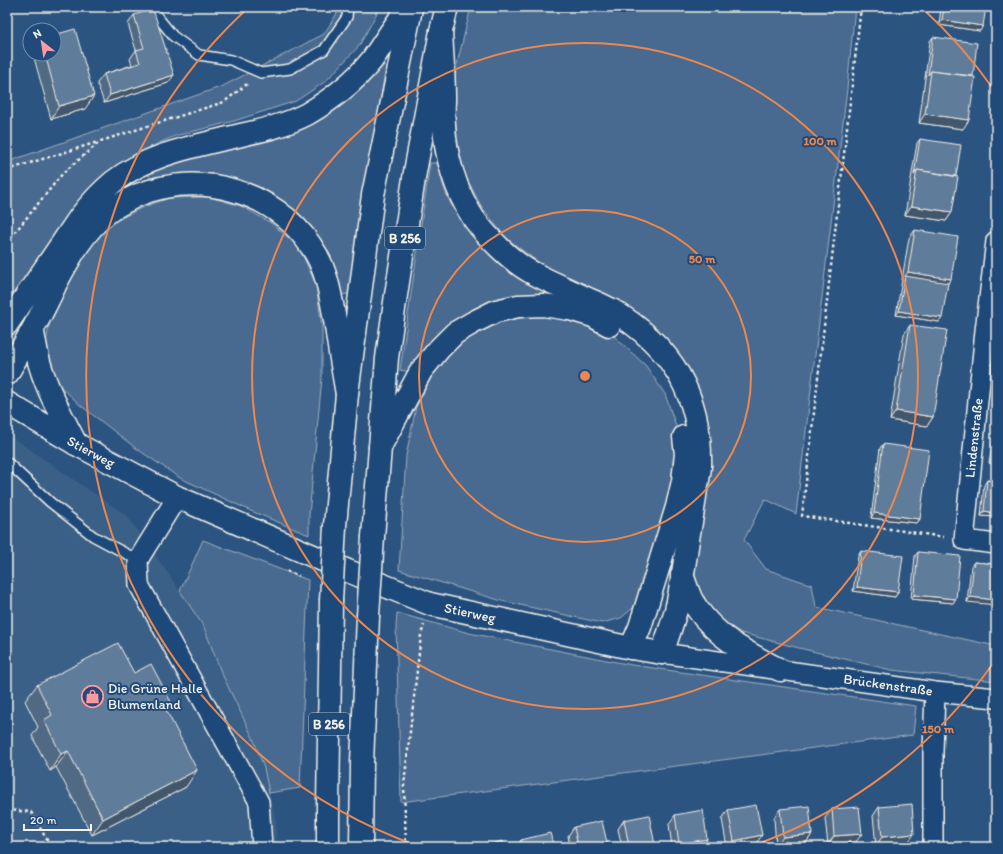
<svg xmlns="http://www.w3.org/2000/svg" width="1003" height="854" viewBox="0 0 1003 854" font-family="Itim,sans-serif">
	<rect width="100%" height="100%" fill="#2c5481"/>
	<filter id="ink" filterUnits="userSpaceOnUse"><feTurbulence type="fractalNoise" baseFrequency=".025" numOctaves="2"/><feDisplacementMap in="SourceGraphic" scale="8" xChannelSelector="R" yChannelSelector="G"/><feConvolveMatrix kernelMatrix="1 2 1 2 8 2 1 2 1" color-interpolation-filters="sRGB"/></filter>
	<g filter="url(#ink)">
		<polygon fill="#3b6088" points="7,434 127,516 167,572 204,627 221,672 253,738 264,768 276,821 276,847 7,847"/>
		<g fill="#496b90" stroke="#9eaebc">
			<polygon points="341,7 378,7 377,13 359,46 326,81 296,101 234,121 175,136 135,154 98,180 73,211 7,311 7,162 223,86 324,34"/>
			<polygon points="471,7 855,7 847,89 796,514 765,499 744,540 766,569 812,585 816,607 996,646 996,681 891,670 799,648 741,633 715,616 700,594 693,570 691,382 590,290 542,265 506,238 481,206 461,167 453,121 456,68"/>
			<polygon points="378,64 386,66 348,294 341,295 280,203 152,181 148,174 175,162 263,142 305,127 332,112 357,90"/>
			<path d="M430 163H439C440 170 441 178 443 185 456 224 487 258 524 278 538 286 553 292 568 299L473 311 447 325 426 346 410 372 400 370Z"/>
			<polygon points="209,197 241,206 271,223 299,247 316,285 322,327 322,377 309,515 309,535 251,511 180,478 137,449 80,405 58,384 49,366 46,343 50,320 67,279 89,244 116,221 141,208 169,198"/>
			<polygon points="534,315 575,317 614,336 646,366 665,394 676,426 677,461 670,500 634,607 621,618 602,623 502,601 399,570 406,456 416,407 435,370 463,342 493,324"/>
			<polygon points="203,540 308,580 300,788 269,793 264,768 253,738 221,672 204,627 180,591"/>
			<polygon points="397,613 469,633 632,665 916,706 913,735 401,802 396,626"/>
		</g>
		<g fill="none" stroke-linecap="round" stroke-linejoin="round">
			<defs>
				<g id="service">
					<polyline points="154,7 156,15 173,36 199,55 231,60 261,73 290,69 324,50 347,17 348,7"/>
					<polyline points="7,462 50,502 93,536 138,560"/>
				</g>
				<g id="minor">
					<polyline points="996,241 985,331 964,540 996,544"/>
					<polyline points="177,497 138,560 139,585 259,802 262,847"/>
					<polyline points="662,653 935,692 996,698"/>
					<polyline points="933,847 933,752 935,692"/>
				</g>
				<polyline id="tertiary" points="7,403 76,444 177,497 348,571 430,604 631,648 662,653"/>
				<g id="trunk">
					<path d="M441 31C442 53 444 76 444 98 444 107 443 115 444 124 445 156 456 192 474 219 487 237 511 261 531 272 550 282 569 290 588 299 596 302 604 306 612 310 672 346 702 396 700 467 699 474 698 482 696 489 694 504 692 518 689 533 685 559 682 585 676 610 672 625 667 639 662 653"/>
					<path d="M7 324 80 217C90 204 101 192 113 182 150 153 197 146 241 135 263 130 286 125 307 114 331 100 354 82 372 60 376 54 380 48 384 42 392 30 400 19 408 7"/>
					<polyline points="7,374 33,329"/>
					<path d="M76 444C60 412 40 379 35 343 34 339 33 334 33 330 34 326 37 321 39 318 45 306 51 295 56 283 70 257 84 231 107 213 117 205 128 200 138 195 200 170 274 191 311 246 328 270 331 299 336 326 339 349 343 371 347 394"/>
					<polyline points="380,447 421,371 439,349 455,333 474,322 496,311 518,306 543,305 570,309 593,316 609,325"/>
					<polyline points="335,526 347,394 373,195 411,9"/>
					<polyline points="373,537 387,358 396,295 415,172 441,31 447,7"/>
					<path d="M682 575C685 582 687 590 690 596 691 600 694 603 696 607 717 638 747 653 780 670"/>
					<polyline points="631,648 640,627 677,507 683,481 686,454 684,437"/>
					<polyline points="328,847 328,807 331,601"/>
					<polyline points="361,847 362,763 368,616"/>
				</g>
			</defs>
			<use href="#service" stroke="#f4f1e8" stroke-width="12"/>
			<use href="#minor" stroke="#f4f1e8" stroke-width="22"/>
			<use href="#tertiary" stroke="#f4f1e8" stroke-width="25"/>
			<use href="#trunk" stroke="#f4f1e8" stroke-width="25"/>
			<g stroke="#f4f1e8" stroke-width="2.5" stroke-dasharray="3 3" stroke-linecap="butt">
				<polyline points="861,7 802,516 944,537"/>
				<polyline points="7,170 98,142"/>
				<polyline points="7,242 63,173 101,141 224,102 247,84"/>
				<polyline points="287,571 299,576"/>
				<polyline points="7,810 31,812 51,847"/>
				<polyline points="406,847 404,785 421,635 424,625"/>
			</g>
			<use href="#service" stroke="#1f4a7a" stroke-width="9"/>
			<use href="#minor" stroke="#1f4a7a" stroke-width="19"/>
			<use href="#tertiary" stroke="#1f4a7a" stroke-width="22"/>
			<use href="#trunk" stroke="#1f4a7a" stroke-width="22"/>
			<defs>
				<g id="trunk-bridge">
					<polyline points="331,601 335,526"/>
					<polyline points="368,616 373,537"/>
				</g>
			</defs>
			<use href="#trunk-bridge" stroke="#f4f1e8" stroke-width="25" stroke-linecap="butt"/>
			<use href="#trunk-bridge" stroke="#1f4a7a" stroke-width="22"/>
		</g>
		<g fill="#516a84" stroke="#f4f1e8">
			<polygon points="941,7 986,7 980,31 939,25"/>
			<polygon points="134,15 168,83 104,103 97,83 104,74 132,65 130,59 136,50 128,24"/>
			<polygon points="933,37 963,129 919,123 930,41"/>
			<polygon points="33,54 54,54 85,109 51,119"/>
			<polygon points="920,139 956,176 952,212 946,221 905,215 917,143"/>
			<polygon points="915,230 951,279 948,283 939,322 896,315 909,238"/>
			<polygon points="910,325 933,417 927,426 890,420 904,334"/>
			<polygon points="996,422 996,464 989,463"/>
			<polygon points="883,444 920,519 917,523 871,518 880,448"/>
			<polygon points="987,480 996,481 996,517 981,516 984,485"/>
			<polygon points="861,551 898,592 895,597 853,591 858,556"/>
			<polygon points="918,552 956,599 953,603 911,599 915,556"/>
			<polygon points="974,562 996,564 967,602 971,566"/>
			<polygon points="37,685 166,710 186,787 92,835 56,767 50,771 32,736 38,727 25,701"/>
			<polygon points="879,807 908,843 876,846 873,816"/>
			<polygon points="780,809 812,834 806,843 776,846 774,818"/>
			<polygon points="832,809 856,842 828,845 825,818"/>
			<polygon points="728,810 756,844 740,847 727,847 722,819"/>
			<polygon points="675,815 707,839 702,847 672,847 669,824"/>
			<polygon points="624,820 653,847 622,847 618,829"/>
			<polygon points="574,827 608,847 570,847 568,836"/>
			<polygon points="521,840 554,847 516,847"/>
		</g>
		<g fill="#42566c" stroke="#f4f1e8">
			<polygon points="942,20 983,26 980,31 939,25"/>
			<polygon points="174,75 168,83 104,103 110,95"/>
			<polygon points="94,96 85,109 51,119 59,106"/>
			<polygon points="925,114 969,120 963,129 919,123"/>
			<polygon points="911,206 952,212 946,221 905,215"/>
			<polygon points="908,272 951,279 945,287 905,276"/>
			<polygon points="899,311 942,318 939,322 896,315"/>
			<polygon points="896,411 933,417 927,426 890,420"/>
			<polygon points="995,455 996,455 996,464 989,463"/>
			<polygon points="984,511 996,513 996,517 981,516"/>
			<polygon points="874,513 920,519 917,523 871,518"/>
			<polygon points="857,587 898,592 895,597 853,591"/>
			<polygon points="914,595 956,599 953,603 911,599"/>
			<polygon points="970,597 996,600 996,605 967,602"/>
			<polygon points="171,702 160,719 164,706"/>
			<polygon points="68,751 56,767 50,771 61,754"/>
			<polygon points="197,770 186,787 92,835 103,819"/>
			<polygon points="812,834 806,843 776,846 783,837"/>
			<polygon points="862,834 856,842 828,845 834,836"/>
			<polygon points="914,834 908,843 876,846 882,837"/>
			<polygon points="762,835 756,844 740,847 730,847 734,841"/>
			<polygon points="707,839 702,847 677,847 679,844"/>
			<polygon points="655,845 653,847 642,847"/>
		</g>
		<g fill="#5e7b9a" stroke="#f4f1e8">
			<polygon points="944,7 986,7 983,26 942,20"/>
			<polygon points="153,9 174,75 110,95 104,74 140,63 136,50 144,48 134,15"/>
			<polygon points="75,29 94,96 59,106 45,54 54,54 54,35"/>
			<polygon points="933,37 977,43 973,76 931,71 928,75"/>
			<polygon points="931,71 975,77 969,120 925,114"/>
			<polygon points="920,139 961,145 956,176 917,170 914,175"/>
			<polygon points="917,170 958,177 952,212 911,206"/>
			<polygon points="915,230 958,237 951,279 908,272"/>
			<polygon points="905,276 948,283 942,318 899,311"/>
			<polygon points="910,325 947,330 933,417 896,411"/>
			<polygon points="883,444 929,450 920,519 874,513"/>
			<polygon points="987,480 996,481 996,513 984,511"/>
			<polygon points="861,551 903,556 898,592 857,587"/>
			<polygon points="918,552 960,556 956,599 914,595"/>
			<polygon points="974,562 996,564 996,600 970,597"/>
			<polygon points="118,643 134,673 151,664 171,702 164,706 197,770 103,819 68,751 61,754 44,720 52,715 37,685"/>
			<polygon points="912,804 914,834 882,837 879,807"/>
			<polygon points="756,805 762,835 734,841 728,810"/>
			<polygon points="809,806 812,834 783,837 780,809"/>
			<polygon points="859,807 862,834 834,836 832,809"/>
			<polygon points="703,810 707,839 679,844 675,815"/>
			<polygon points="649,815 655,845 642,847 629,847 624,820"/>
			<polygon points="602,821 608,847 578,847 574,827"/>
			<polygon points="550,833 554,847 522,847 521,840"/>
			<polygon points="503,841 504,847 478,847"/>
		</g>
	</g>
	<g fill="none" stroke="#ec874e" stroke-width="2">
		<circle cx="585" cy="376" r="166"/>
		<circle cx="585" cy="376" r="333"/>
		<path d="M994 662A499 499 0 0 1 752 846M418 846A499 499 0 0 1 248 8M922 8A499 499 0 0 1 994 90"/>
	</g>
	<defs>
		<symbol id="shop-ring" viewBox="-11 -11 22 22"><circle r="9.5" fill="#1f4a7a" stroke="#ff9aa2" stroke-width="1.5"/><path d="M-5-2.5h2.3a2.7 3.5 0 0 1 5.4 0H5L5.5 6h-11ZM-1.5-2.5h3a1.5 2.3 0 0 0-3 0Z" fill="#ff9aa2"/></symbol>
	</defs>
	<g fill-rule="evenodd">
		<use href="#shop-ring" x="80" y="684" width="25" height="25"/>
	</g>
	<g text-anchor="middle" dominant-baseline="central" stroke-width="4" stroke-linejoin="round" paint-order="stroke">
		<g fill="#1f4a7a" stroke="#b4bfc7" stroke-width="1">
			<rect x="385" y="227" width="40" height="22" rx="3"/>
			<rect x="309" y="713" width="40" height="22" rx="3"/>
		</g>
		<g font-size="13" font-weight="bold" fill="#f4f1e8">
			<text x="405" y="238">B 256</text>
			<text x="329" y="724">B 256</text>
		</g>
		<g font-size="14" fill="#f4f1e8" stroke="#1f4a7a">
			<text transform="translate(974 438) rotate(-84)">Lindenstraße</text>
			<text transform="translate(91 452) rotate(28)">Stierweg</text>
			<text transform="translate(470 613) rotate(12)">Stierweg</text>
			<text transform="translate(888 685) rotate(8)">Brückenstraße</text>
		</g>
		<g font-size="14" fill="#f4f1e8" stroke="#1f4a7a" text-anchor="start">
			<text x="108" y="688">Die Grüne Halle<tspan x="108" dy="16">Blumenland</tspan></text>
		</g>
	</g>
	<circle cx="585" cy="376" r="6" fill="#ec874e" stroke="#1f4a7a" stroke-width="2"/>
	<g font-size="12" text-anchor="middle" font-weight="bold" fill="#ec874e" stroke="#1f4a7a" stroke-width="4" stroke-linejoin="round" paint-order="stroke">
		<text x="820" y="145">100 m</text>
		<text x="702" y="263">50 m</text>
		<text x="938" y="733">150 m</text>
	</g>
	<rect width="1003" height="854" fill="none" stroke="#1f4a7a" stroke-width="24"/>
	<rect x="12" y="12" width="979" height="830" fill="none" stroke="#f4f1e8" stroke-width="1.5" filter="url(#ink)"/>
	<g transform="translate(42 42) rotate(330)"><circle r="19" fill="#1f4a7a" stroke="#748da6"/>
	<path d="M0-3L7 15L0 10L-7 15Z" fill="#ff9aa2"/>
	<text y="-6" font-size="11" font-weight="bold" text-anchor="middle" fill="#f4f1e8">N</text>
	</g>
	<path d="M24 824v6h67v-6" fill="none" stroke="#f4f1e8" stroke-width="2"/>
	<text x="30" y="824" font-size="12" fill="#f4f1e8" stroke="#1f4a7a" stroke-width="3" paint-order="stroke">20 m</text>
</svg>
